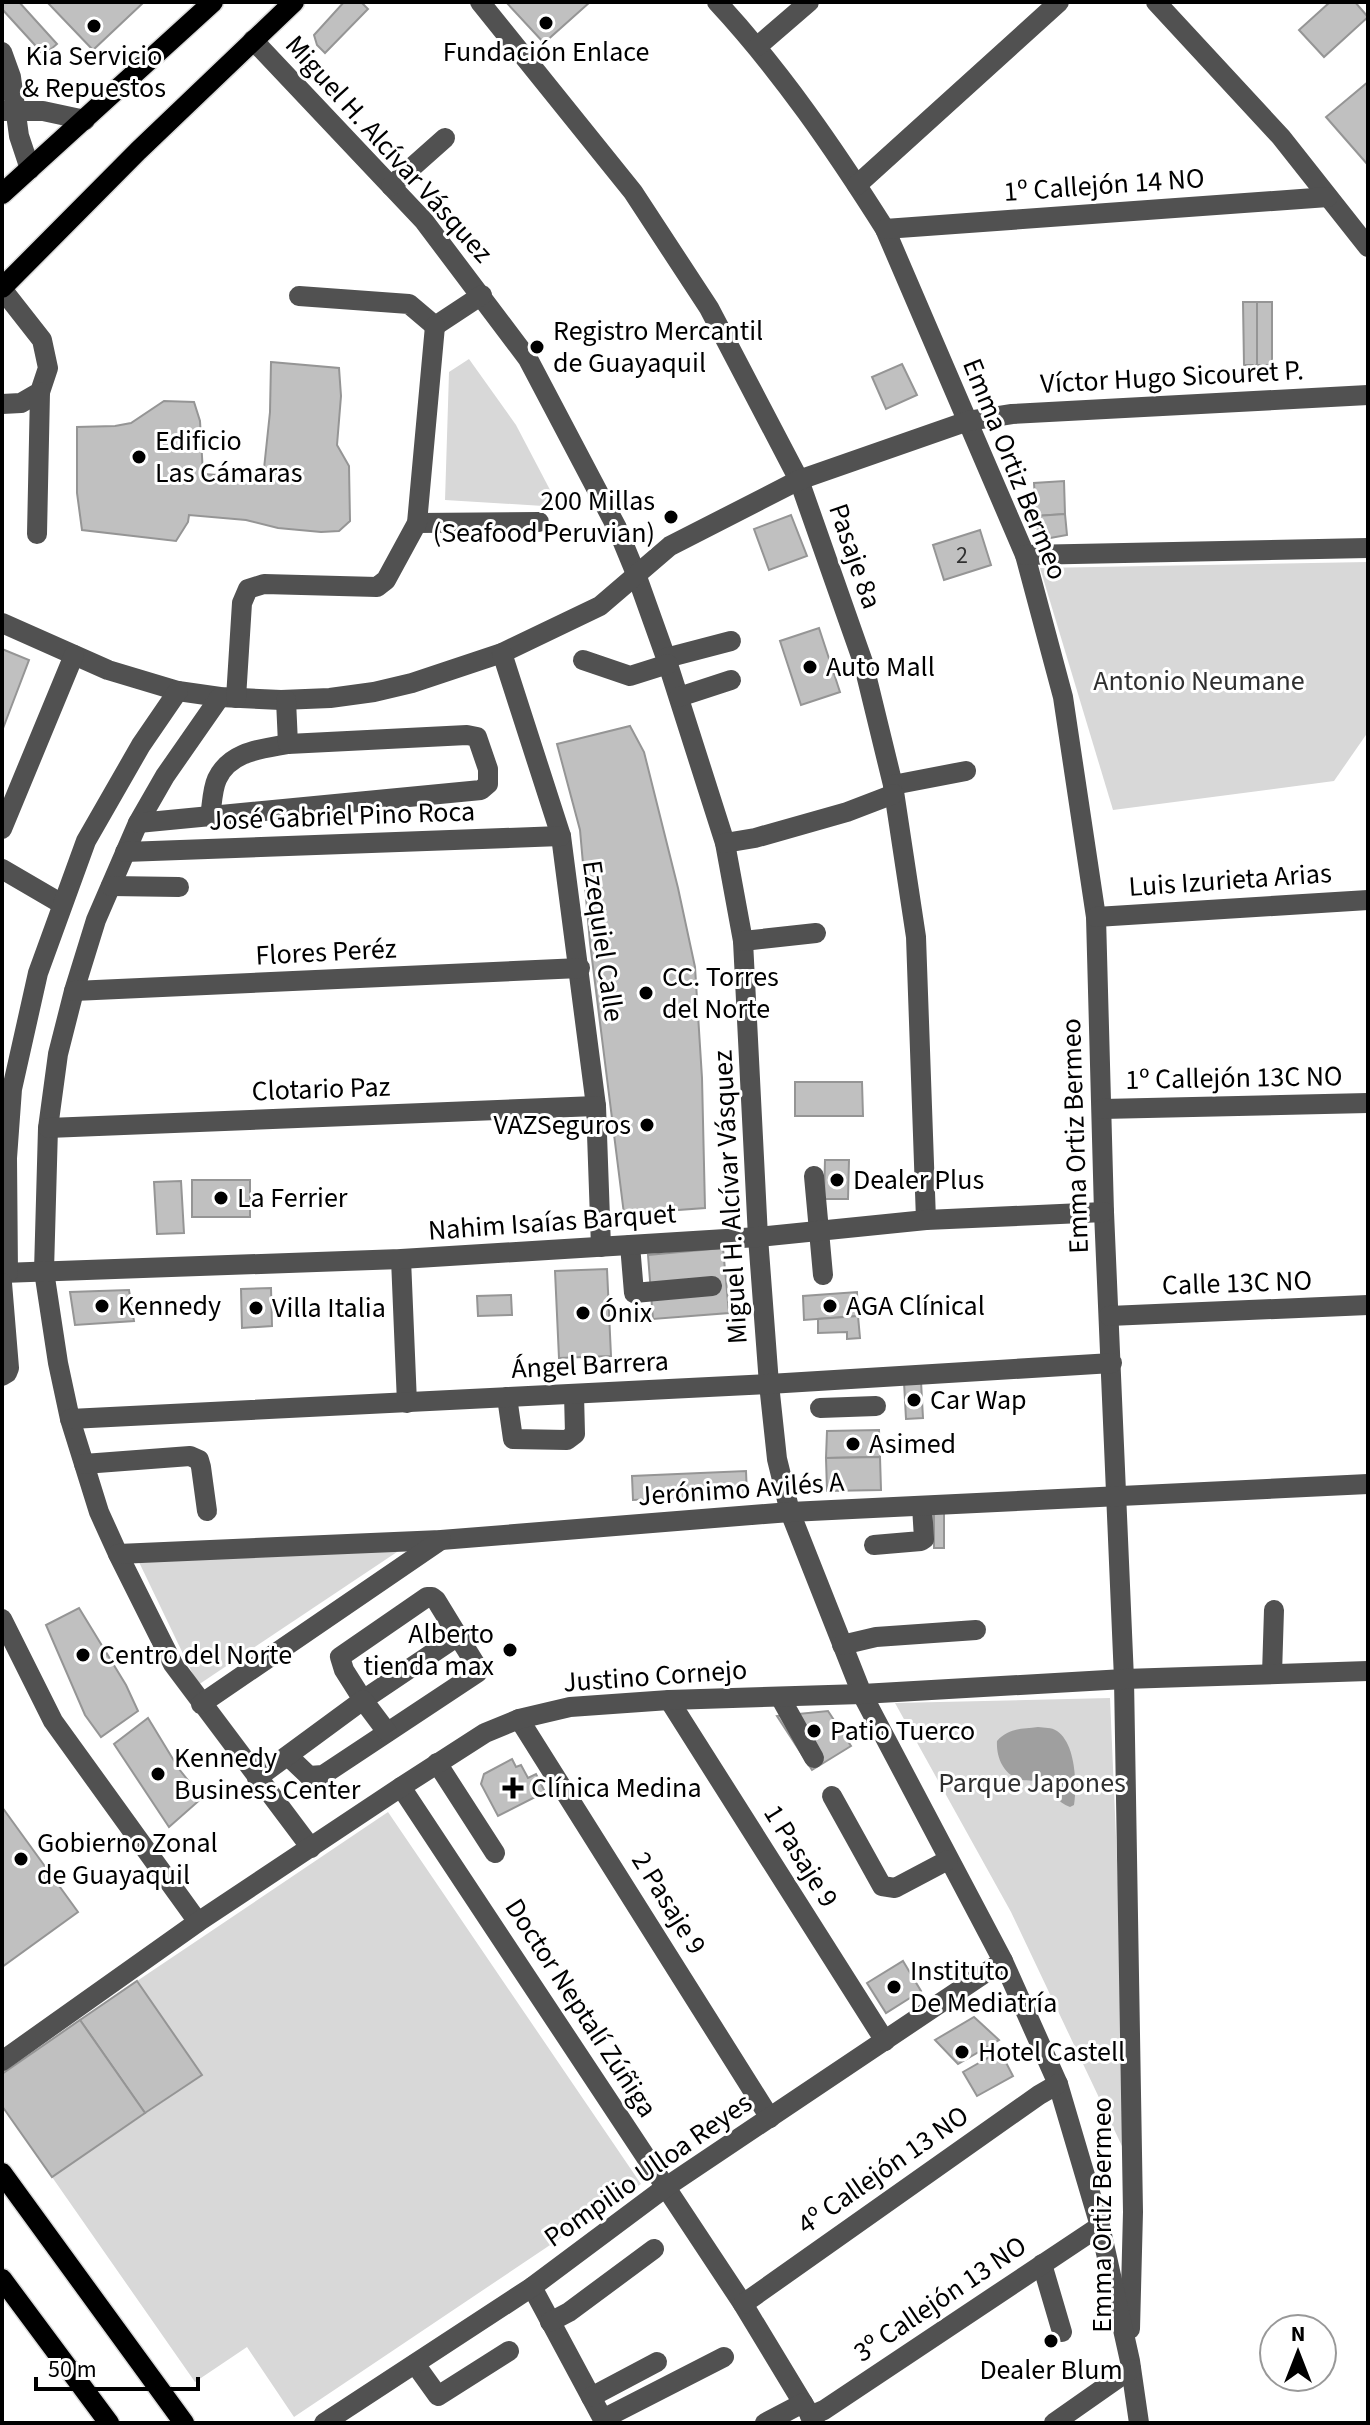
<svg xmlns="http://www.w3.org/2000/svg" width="1370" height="2425" viewBox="0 0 1370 2425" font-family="'Source Sans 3',sans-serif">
	<rect width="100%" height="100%" fill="#fff"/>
	<g fill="#d8d8d8">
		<polygon points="469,359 516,425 559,507 445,500 449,372"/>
		<polygon points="1368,562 1368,732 1334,781 1113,810 1040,568"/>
		<polygon points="403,1548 198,1685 138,1560"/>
		<polygon points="1110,1698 1130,2163 1011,1912 895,1703"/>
		<polygon points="388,1812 641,2184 294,2417 247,2347 195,2382 52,2177 202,2075 137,1981"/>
	</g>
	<path fill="#9f9f9f" d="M1038 1727C1045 1728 1051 1727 1057 1731 1076 1744 1077 1785 1074 1805L1070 1807C1057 1803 1052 1790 1041 1783 1036 1780 1028 1781 1022 1780 1004 1776 996 1758 997 1741 1009 1728 1021 1729 1038 1727Z"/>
	<g fill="#c0c0c0" stroke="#959595" stroke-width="2">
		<polygon points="2,2 19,2 57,44 44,55 2,9"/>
		<polygon points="47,2 144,2 93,50"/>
		<polygon points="344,2 361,2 368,9 325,53 317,45 314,35"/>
		<polygon points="506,2 590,2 544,43"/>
		<polygon points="1330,2 1355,2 1368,17 1324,57 1299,30"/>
		<polygon points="1368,82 1368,165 1326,117"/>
		<polygon points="1243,302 1257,302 1257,365 1244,365"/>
		<rect x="1257" y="302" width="15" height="63"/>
		<polygon points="271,362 339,368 341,396 337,445 349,466 350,521 339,531 321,532 278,528 246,520 189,515 188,522 176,541 82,530 77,493 77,427 115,426 131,423 164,401 194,402 200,421 203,474 263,478 270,412"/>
		<polygon points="902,364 917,395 886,409 872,377"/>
		<polygon points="1064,481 1065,514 1036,516 1034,483"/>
		<polygon points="1065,514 1067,535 1039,540 1036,516"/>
		<polygon points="791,515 807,556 769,570 754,529"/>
		<polygon points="980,530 991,565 944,580 933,545"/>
		<polygon points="819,628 840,692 801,705 780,641"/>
		<polygon points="2,649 29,660 2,731"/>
		<polygon points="630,726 644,752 678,888 695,967 702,1078 705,1208 624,1214 590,943 580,830 557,744"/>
		<polygon points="795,1082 862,1082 863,1116 795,1116"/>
		<polygon points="825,1160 849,1160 848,1199 824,1199"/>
		<rect x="192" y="1180" width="58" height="37"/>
		<polygon points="181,1181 184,1233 157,1234 154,1182"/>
		<polygon points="723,1248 729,1313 653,1319 648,1255"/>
		<polygon points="607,1269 611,1356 559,1358 555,1271"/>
		<polygon points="271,1288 272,1326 242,1328 241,1289"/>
		<polygon points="129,1290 134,1321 75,1325 70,1292"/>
		<polygon points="857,1292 858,1316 804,1320 803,1296"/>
		<polygon points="511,1295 512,1315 478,1316 477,1296"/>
		<polygon points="858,1316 860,1338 847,1339 847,1332 818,1333 818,1319"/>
		<polygon points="921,1381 923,1418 906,1419 904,1382"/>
		<polygon points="879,1430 880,1457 826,1458 827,1431"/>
		<polygon points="880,1457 881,1490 827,1491 826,1458"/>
		<polygon points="746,1471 747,1495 633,1500 632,1476"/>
		<rect x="934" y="1512" width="10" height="36"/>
		<polygon points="79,1608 126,1685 138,1711 101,1737 85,1715 46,1625"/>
		<polygon points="828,1711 851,1746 812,1770 777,1716"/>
		<polygon points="148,1718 179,1769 202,1798 169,1827 114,1744"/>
		<polygon points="512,1759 516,1767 521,1765 528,1778 536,1774 545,1792 498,1816 481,1784 484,1774"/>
		<polygon points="2,1807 78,1912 2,1967"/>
		<polygon points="903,1961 921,1991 886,2013 867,1983"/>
		<polygon points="137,1981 202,2075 145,2113 80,2020"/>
		<polygon points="974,2017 999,2040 958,2064 935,2040"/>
		<polygon points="80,2020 145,2113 52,2177 2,2106 2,2074"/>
		<polygon points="1000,2051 1013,2076 977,2096 963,2072"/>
	</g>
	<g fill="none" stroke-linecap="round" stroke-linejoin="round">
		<defs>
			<g id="major">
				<polyline points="2,194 213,2"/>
				<polyline points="2,288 138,151 294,2"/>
				<polyline points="2,2173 184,2423"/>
				<polyline points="2,2279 109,2423"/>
			</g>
		</defs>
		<use href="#major" stroke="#dbdbdb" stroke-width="23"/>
		<g stroke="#515151" stroke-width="20">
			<polyline points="480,2 633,192 709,308 799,480 863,662 893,785 916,937 926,1220"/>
			<path d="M717 2C781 71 835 150 885 229L1025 555 1063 697 1096 917 1104 1212 1124 1679 1133 2212 1130 2329"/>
			<polyline points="1156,2 1281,137 1368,247"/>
			<polyline points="253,40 424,221 528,359 617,528 636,574 666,658 725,843 743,941 758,1237 769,1384 777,1459 790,1512 862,1694 1003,1961 1058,2084 1100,2226 1130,2361 1139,2423"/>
			<polyline points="758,46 809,2"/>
			<polyline points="2,52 11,77 19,136 30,169"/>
			<polyline points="2,111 43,111 85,120"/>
			<polyline points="857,185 1059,2"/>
			<polyline points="391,186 445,138"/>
			<polyline points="885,229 1328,197"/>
			<polyline points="2,289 42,340 48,368 40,392 21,403 2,404"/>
			<polyline points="299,296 409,304 435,326 482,295"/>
			<polyline points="417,523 539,522"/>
			<polyline points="37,534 40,392"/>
			<polyline points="1025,555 1368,548"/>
			<polyline points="2,623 108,670 178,691 220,697 281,700 330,698 374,692 412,683 502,653 600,606 670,546 799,480 968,421 1012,414 1368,395"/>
			<polyline points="502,653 561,836 596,1106 601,1247"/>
			<polyline points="666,658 731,641"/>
			<polyline points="583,660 630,676 668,664"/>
			<polyline points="220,697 165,776 138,823 96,920 74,991 58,1054 48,1128 44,1271 58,1363 70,1419 99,1512 118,1554 173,1664 311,1848"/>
			<polyline points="679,697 731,680"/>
			<polyline points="236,698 242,603 248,589 264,584 377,587 386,580 417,523 435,326"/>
			<polyline points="893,785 966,771"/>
			<path d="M210 817C212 806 212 790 217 779 230 751 262 749 288 744"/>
			<polyline points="138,823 481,790 488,784 488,769 477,737 467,735 288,744 286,700"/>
			<polyline points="2,829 74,655"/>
			<polyline points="725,843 755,838 847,812 894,794"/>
			<polyline points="125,852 561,836"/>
			<polyline points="2,869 62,904"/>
			<polyline points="111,886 179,887"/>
			<polyline points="1096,917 1368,900"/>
			<polyline points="743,941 816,933"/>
			<polyline points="74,991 580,968"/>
			<polyline points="1102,1109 1368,1103"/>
			<polyline points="48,1128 596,1106"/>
			<polyline points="814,1176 823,1275"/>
			<polyline points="630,1245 634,1293 712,1286"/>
			<polyline points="401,1259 407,1403"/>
			<polyline points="2,1273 401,1259 758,1237 926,1220 1104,1212"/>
			<polyline points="8,1273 7,1158 12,1089 38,973 86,841 141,745 178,691"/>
			<polyline points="2,1283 9,1368 7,1373 2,1376"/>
			<polyline points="1109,1316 1368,1305"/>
			<polyline points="507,1397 513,1439 567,1440 575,1434 574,1394"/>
			<polyline points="820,1408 876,1406"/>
			<polyline points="70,1419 769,1384 1112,1363"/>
			<polyline points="84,1464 190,1456 199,1460 201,1467 207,1511"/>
			<polyline points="874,1545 921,1541 924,1539 922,1506"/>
			<polyline points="118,1554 441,1540 790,1512 1368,1484"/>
			<polygon points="427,1597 432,1597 436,1600 458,1636 363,1700 344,1670 340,1657"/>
			<polyline points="2,1619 53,1721 198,1922"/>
			<polyline points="842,1645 876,1637 976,1630"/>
			<polyline points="1272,1674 1274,1610"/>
			<polyline points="780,1697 814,1758"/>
			<polyline points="669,1700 885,2041"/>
			<polyline points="201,1704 441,1540"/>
			<polyline points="519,1719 770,2118"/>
			<polyline points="288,1756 309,1776 323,1775 477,1673 476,1665 458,1636"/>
			<polyline points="437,1763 495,1853"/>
			<polyline points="257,1778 363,1700 387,1732"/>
			<polyline points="401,1787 743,2304 815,2423"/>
			<polyline points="832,1796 882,1886 895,1888 948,1860"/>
			<polyline points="2,2061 198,1922 401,1787 485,1733 519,1719 570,1707 669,1700 862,1694 1124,1679 1368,1671"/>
			<polyline points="1042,2264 1062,2332"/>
			<polyline points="532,2287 605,2423"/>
			<polyline points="743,2304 1039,2095 1058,2084"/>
			<polyline points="550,2322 569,2312 654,2249"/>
			<polyline points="415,2364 438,2396 509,2351"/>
			<polyline points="591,2397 657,2362"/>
			<polyline points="810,2416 824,2410 1100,2226"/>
			<polyline points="603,2419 724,2357"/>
			<polyline points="324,2423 532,2287 666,2187 1003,1961"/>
			<polyline points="765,2423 803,2403"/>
			<polyline points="1054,2423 1131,2369"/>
		</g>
		<use href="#major" stroke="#000" stroke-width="20"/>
	</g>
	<g fill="#000" stroke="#fff" stroke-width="3">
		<circle cx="546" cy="23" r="8"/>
		<circle cx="94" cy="26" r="8"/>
		<circle cx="537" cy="347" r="8"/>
		<circle cx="139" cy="457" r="8"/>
		<circle cx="671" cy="517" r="8"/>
		<circle cx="810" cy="667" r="8"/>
		<circle cx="646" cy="993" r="8"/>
		<circle cx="647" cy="1125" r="8"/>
		<circle cx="837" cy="1180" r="8"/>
		<circle cx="221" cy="1198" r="8"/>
		<circle cx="102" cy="1306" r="8"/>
		<circle cx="830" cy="1306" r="8"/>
		<circle cx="256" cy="1308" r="8"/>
		<circle cx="583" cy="1313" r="8"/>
		<circle cx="914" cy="1400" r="8"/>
		<circle cx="853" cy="1444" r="8"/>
		<circle cx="510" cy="1650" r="8"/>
		<circle cx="83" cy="1655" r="8"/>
		<circle cx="814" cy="1731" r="8"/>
		<circle cx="158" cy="1774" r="8"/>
		<path d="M509 1776h8v8h8v8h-8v8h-8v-8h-8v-8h8z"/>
		<circle cx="21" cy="1859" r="8"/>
		<circle cx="894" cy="1987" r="8"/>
		<circle cx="962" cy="2052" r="8"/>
		<circle cx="1051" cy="2341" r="8"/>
	</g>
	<g text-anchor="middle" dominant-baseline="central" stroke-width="6" stroke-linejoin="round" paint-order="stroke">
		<g font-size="24" fill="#303030">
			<text x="962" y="555">2</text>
		</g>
		<g font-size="28" fill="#000" stroke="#fff" text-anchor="start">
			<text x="546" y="52" text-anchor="middle">Fundación Enlace</text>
			<text x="94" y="56" text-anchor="middle">Kia Servicio<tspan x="94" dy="32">&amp; Repuestos</tspan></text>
			<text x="553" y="331">Registro Mercantil<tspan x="553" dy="32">de Guayaquil</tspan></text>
			<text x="155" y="441">Edificio<tspan x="155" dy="32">Las Cámaras</tspan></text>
			<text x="655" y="501" text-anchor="end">200 Millas<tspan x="655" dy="32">(Seafood Peruvian)</tspan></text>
			<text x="826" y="667">Auto Mall</text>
			<text x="662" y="977">CC. Torres<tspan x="662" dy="32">del Norte</tspan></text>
			<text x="631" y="1125" text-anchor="end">VAZSeguros</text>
			<text x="853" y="1180">Dealer Plus</text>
			<text x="237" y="1198">La Ferrier</text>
			<text x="118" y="1306">Kennedy</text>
			<text x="846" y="1306">AGA Clínical</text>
			<text x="272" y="1308">Villa Italia</text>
			<text x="599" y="1313">Ónix</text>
			<text x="930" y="1400">Car Wap</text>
			<text x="869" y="1444">Asimed</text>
			<text x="494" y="1634" text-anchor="end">Alberto<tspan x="494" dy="32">tienda max</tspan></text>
			<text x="99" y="1655">Centro del Norte</text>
			<text x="830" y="1731">Patio Tuerco</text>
			<text x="174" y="1758">Kennedy<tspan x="174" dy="32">Business Center</tspan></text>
			<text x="531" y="1788">Clínica Medina</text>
			<text x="37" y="1843">Gobierno Zonal<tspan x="37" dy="32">de Guayaquil</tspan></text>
			<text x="910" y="1971">Instituto<tspan x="910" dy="32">De Mediatría</tspan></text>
			<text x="978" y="2052">Hotel Castell</text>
			<text x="1051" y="2370" text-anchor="middle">Dealer Blum</text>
		</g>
		<g font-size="28" fill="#000" stroke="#fff">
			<text transform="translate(389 149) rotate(48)">Miguel H. Alcívar Vásquez</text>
			<text transform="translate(1104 185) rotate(-4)">1º Callejón 14 NO</text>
			<text transform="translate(1172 377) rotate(-3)">Víctor Hugo Sicouret P.</text>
			<text transform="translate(1015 469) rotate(68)">Emma Ortiz Bermeo</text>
			<text transform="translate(855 556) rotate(71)">Pasaje 8a</text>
			<text transform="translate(342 816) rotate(-2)">José Gabriel Pino Roca</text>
			<text transform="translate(1230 880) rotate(-4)">Luis Izurieta Arias</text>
			<text transform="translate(603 941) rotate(82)">Ezequiel Calle</text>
			<text transform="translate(326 952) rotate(-3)">Flores Peréz</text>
			<text transform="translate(1234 1078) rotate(-1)">1º Callejón 13C NO</text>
			<text transform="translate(321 1089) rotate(-2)">Clotario Paz</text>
			<text transform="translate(1075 1136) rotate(-92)">Emma Ortiz Bermeo</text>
			<text transform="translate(730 1197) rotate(-93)">Miguel H. Alcívar Vásquez</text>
			<text transform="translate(552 1222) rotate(-4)">Nahim Isaías Barquet</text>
			<text transform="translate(1237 1283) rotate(-2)">Calle 13C NO</text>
			<text transform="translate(590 1365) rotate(-3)">Ángel Barrera</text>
			<text transform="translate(741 1489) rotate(-4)">Jerónimo Avilés A</text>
			<text transform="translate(655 1676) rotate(-4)">Justino Cornejo</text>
			<text transform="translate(801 1856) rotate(58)">1 Pasaje 9</text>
			<text transform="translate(669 1903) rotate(58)">2 Pasaje 9</text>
			<text transform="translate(581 2008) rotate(57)">Doctor Neptalí Zúñiga</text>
			<text transform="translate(648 2170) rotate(-35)">Pompilio Ulloa Reyes</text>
			<text transform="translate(883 2170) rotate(-35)">4º Callejón 13 NO</text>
			<text transform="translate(1102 2215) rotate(-90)">Emma Ortiz Bermeo</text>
			<text transform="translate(940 2299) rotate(-34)">3º Callejón 13 NO</text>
		</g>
		<g font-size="28" fill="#2f2f2f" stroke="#fff">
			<text x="1199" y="681">Antonio Neumane</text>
			<text x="1032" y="1783">Parque Japones</text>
		</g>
	</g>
	<rect width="1370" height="2425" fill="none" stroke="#000000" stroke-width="8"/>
	<g transform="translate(1298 2353)"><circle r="38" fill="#ffffff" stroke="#999999" stroke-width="2"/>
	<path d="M0-6L14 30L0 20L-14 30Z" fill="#000000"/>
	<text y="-12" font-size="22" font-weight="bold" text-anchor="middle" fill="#000000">N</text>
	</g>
	<path d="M36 2377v12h162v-12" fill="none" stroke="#000000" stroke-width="4"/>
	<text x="48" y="2377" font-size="24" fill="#000000" stroke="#ffffff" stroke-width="6" paint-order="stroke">50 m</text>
</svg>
